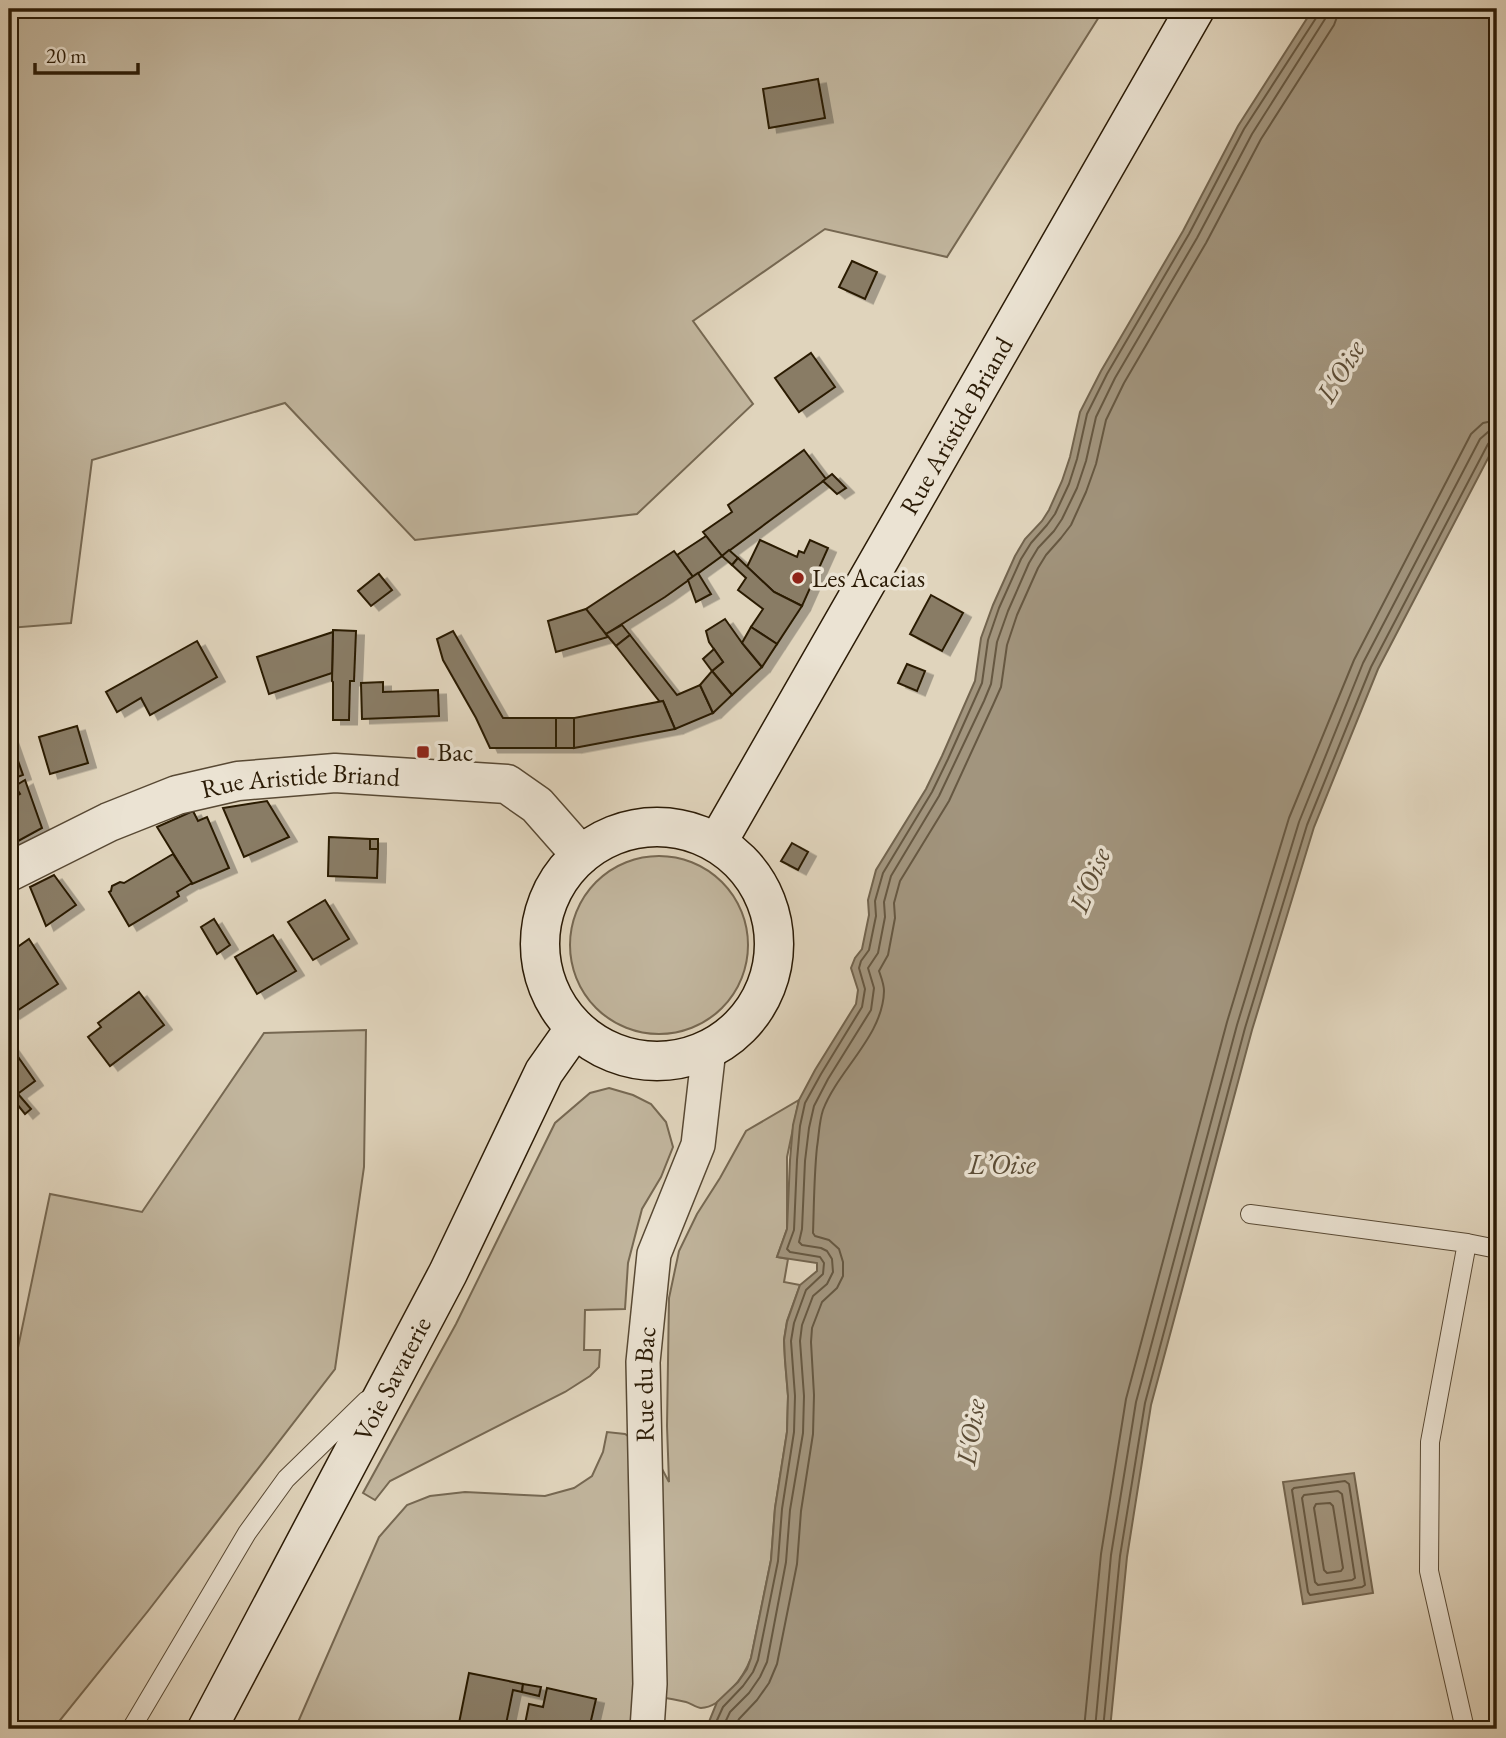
<svg xmlns="http://www.w3.org/2000/svg" width="1506" height="1738" viewBox="0 0 1506 1738" font-family="'EB Garamond',serif">
	<defs>
		<filter id="shadow"><feDropShadow dx="8" dy="4.5" stdDeviation="0" flood-color="#0004"/></filter>
	</defs>
	<rect width="100%" height="100%" fill="#e0d4bc"/>
	<filter id="stains"><feTurbulence type="fractalNoise" baseFrequency=".00286" numOctaves="4"/><feColorMatrix values="0 0 0 0 .2 0 0 0 0 .09 0 0 0 0 .02 0 0 0 .5 -.17"/></filter>
	<radialGradient id="worn" r=".72"><stop offset=".6" stop-color="#630" stop-opacity="0"/><stop offset="1" stop-color="#630" stop-opacity=".3"/></radialGradient>
	<g fill="#c1b59d" stroke="#766852" stroke-width="2">
		<polygon points="9,9 1104,9 947,257 825,229 693,321 753,404 637,514 415,540 285,403 92,460 71,623 9,628"/>
		<circle cx="659" cy="945" r="89"/>
		<polygon points="366,1030 364,1167 335,1369 148,1611 53,1729 9,1729 9,1391 50,1194 142,1212 264,1033"/>
		<polygon points="609,1088 633,1095 651,1104 666,1122 673,1147 661,1177 642,1209 628,1263 625,1309 585,1310 584,1350 600,1350 599,1367 590,1376 565,1392 390,1481 375,1500 363,1493 456,1324 555,1123 590,1093"/>
		<path d="M799 1100 787 1157V1229L777 1257 788 1259 784 1282 800 1285 787 1321 784 1340 785 1360 788 1396 787 1432 775 1508 771 1560 751 1658C744 1676 723 1707 701 1708 697 1708 690 1703 686 1702 670 1698 652 1696 636 1693L631 1729H295L379 1537 407 1505 430 1496 465 1492 545 1496 574 1488 592 1476 603 1452 607 1432 625 1434 654 1454 669 1482 667 1426 669 1298 679 1251 697 1214 720 1178 746 1131Z"/>
	</g>
	<g fill="#a2957e" stroke="#72644e" stroke-width="2">
		<polygon points="1313,9 1497,9 1497,441 1378,669 1314,827 1252,1030 1151,1405 1127,1557 1110,1729 706,1729 717,1702 738,1682 747,1669 751,1658 771,1560 775,1508 787,1432 788,1396 785,1360 784,1340 787,1322 800,1285 817,1271 817,1263 777,1257 787,1229 790,1160 793,1125 799,1100 815,1070 856,1004 858,990 851,968 855,958 862,949 869,915 868,900 876,870 926,789 942,756 975,681 981,638 993,605 1015,556 1025,539 1042,521 1049,510 1062,481 1070,457 1080,412 1101,371 1183,231 1238,126"/>
		<polygon points="1354,1473 1373,1593 1303,1604 1283,1482"/>
	</g>
	<g fill="none" stroke-linecap="round" stroke-linejoin="round">
		<g stroke="#665842" stroke-width="2">
			<polygon points="1345,1481 1349,1484 1365,1585 1362,1587 1310,1595 1308,1592 1292,1490 1294,1488"/>
			<polygon points="1338,1491 1342,1494 1355,1578 1352,1580 1318,1585 1315,1582 1302,1498 1304,1495"/>
			<polygon points="1330,1503 1333,1506 1343,1568 1341,1571 1327,1573 1324,1570 1314,1508 1316,1504"/>
			<polyline points="713,1729 723,1707 743,1686 753,1672 758,1660 778,1561 782,1509 794,1432 795,1396 791,1341 794,1323 806,1290 823,1274 824,1263 820,1257 790,1252 787,1249 794,1230 797,1160 800,1126 805,1103 821,1074 862,1007 865,989 859,968 861,961 869,950 876,916 875,901 883,873 932,792 948,759 982,683 988,640 999,608 1021,559 1031,543 1047,525 1055,514 1069,484 1077,459 1087,414 1107,374 1189,234 1244,129 1318,15 1319,9"/>
			<polyline points="722,1729 730,1712 749,1693 760,1677 767,1662 786,1562 790,1510 803,1433 804,1396 800,1341 802,1325 813,1296 827,1284 833,1272 832,1259 827,1251 821,1248 802,1245 799,1242 802,1229 805,1161 809,1128 814,1106 828,1079 871,1010 874,988 868,968 878,953 885,917 884,902 891,876 939,796 984,701 991,684 997,642 1008,611 1029,563 1038,548 1054,531 1062,519 1077,488 1086,461 1096,417 1115,378 1197,238 1252,134 1325,19 1327,9"/>
			<path d="M734 1729 739 1719 757 1700 769 1683 777 1664 797 1564 801 1511 813 1434 814 1395 811 1342 812 1328 822 1302 837 1288 843 1276V1262L839 1249 829 1240 815 1236 813 1233C814 1205 814 1176 817 1147 819 1135 819 1122 823 1110 838 1070 883 1036 884 991 884 984 881 977 879 971L888 955 895 918 894 903 900 881 949 801 993 705 1001 687 1007 645 1017 615 1038 568 1046 555 1061 538 1071 525 1086 492 1096 464 1106 420 1124 383 1206 243 1261 139 1334 25 1337 17 1338 9"/>
			<polyline points="1084,1729 1101,1554 1126,1399 1227,1022 1289,818 1354,660 1471,434 1483,423 1497,420"/>
			<polyline points="1095,1729 1111,1555 1136,1402 1237,1025 1299,822 1363,663 1480,439 1488,432 1497,431"/>
			<polyline points="1103,1729 1120,1556 1145,1403 1245,1028 1307,825 1371,667 1488,444 1492,440 1497,440"/>
		</g>
	</g>
	<g fill="#897b65" stroke="#2b1b06" stroke-width="2" filter="url(#shadow)">
		<polygon points="818,79 825,118 769,128 763,89"/>
		<polygon points="852,261 877,272 865,299 839,287"/>
		<polygon points="811,353 835,387 799,412 775,378"/>
		<polygon points="804,450 826,479 722,556 703,532 732,512 728,505"/>
		<polygon points="832,474 846,488 837,494 823,481"/>
		<polygon points="706,536 722,556 693,577 677,555"/>
		<polygon points="760,540 797,557 799,551 804,553 810,540 828,548 802,606 774,592 747,567"/>
		<polygon points="729,550 738,558 732,565 722,556"/>
		<polygon points="674,551 693,577 665,597 606,634 586,609"/>
		<polygon points="738,558 774,592 802,606 777,644 751,627 763,609 738,590 746,578 732,565"/>
		<polygon points="698,573 711,594 696,602 688,580"/>
		<polygon points="379,574 392,590 371,606 358,591"/>
		<polygon points="931,595 963,613 942,651 910,634"/>
		<polygon points="586,609 608,637 556,652 548,621"/>
		<polygon points="725,619 742,643 762,667 732,695 712,671 723,662 709,642 706,631"/>
		<polygon points="622,625 630,635 616,646 606,634"/>
		<polygon points="751,627 777,644 762,667 742,643"/>
		<polygon points="333,630 356,631 354,681 350,681 349,720 333,720 333,682 332,681"/>
		<polygon points="453,631 503,718 556,718 556,748 490,748 476,718 443,660 437,639"/>
		<polygon points="333,632 332,673 269,694 257,657"/>
		<polygon points="630,635 677,695 700,685 713,713 675,729 663,701 660,702 616,646"/>
		<polygon points="197,641 217,677 150,715 141,698 117,712 106,692"/>
		<polygon points="714,649 723,662 712,671 703,659"/>
		<polygon points="907,664 925,671 917,691 898,683"/>
		<polygon points="712,671 732,695 713,713 700,685"/>
		<polygon points="383,682 383,692 438,690 439,716 362,719 361,683"/>
		<polygon points="663,701 675,729 574,748 574,718"/>
		<rect x="556" y="718" width="18" height="30"/>
		<polygon points="77,726 88,763 50,774 39,737"/>
		<polygon points="9,738 10,738 23,775 9,780"/>
		<polygon points="25,780 42,828 9,846 9,818 12,817 9,811 9,800 20,794 15,786"/>
		<polygon points="267,801 289,837 244,857 223,808"/>
		<polygon points="193,811 198,821 207,817 229,868 192,884 157,827"/>
		<polygon points="329,837 370,839 370,849 378,849 377,878 328,876"/>
		<rect x="370" y="839" width="8" height="10"/>
		<polygon points="792,843 808,852 798,870 781,861"/>
		<polygon points="173,854 192,883 177,892 179,896 129,926 109,892 111,891 112,886 120,882 124,883"/>
		<polygon points="54,875 76,905 46,926 30,887"/>
		<polygon points="325,900 349,939 313,960 288,922"/>
		<polygon points="214,919 230,945 217,954 201,927"/>
		<polygon points="273,935 296,971 257,994 235,957"/>
		<polygon points="29,939 58,984 12,1014 9,1009 9,953"/>
		<polygon points="139,992 164,1025 110,1066 88,1037 101,1027 98,1023"/>
		<polygon points="9,1044 35,1081 12,1098 9,1094"/>
		<polygon points="18,1094 31,1109 25,1114 12,1098"/>
		<polygon points="469,1673 523,1684 522,1692 513,1690 505,1729 458,1728"/>
		<polygon points="523,1684 541,1687 539,1696 522,1692"/>
		<polygon points="547,1688 596,1699 589,1729 513,1729 515,1722 525,1724 529,1704 543,1707"/>
	</g>
	<g fill="none" stroke-linecap="round" stroke-linejoin="round">
		<defs>
			<g id="service">
				<polyline points="1250,1214 1467,1243 1497,1249"/>
				<polyline points="131,1729 247,1533 286,1479 367,1400"/>
				<polyline points="1465,1729 1429,1571 1430,1442 1467,1243"/>
			</g>
			<g id="minor">
				<path id="s1" d="M647 1729 650 1684 643 1362 654 1254 698 1145 709 1049"/>
			</g>
			<g id="tertiary">
				<path id="s2" d="M9 872 109 822 177 795 238 781 335 773 507 784 537 805 581 855"/>
			</g>
			<g id="secondary">
				<circle cx="657" cy="944" r="117"/>
				<path id="s3" d="M717 843 1195 9"/>
				<path id="s4" d="M207 1729 448 1273 544 1072 575 1028"/>
			</g>
		</defs>
		<use href="#service" stroke="#584934" stroke-width="20"/>
		<use href="#minor" stroke="#584934" stroke-width="36"/>
		<use href="#tertiary" stroke="#584934" stroke-width="41"/>
		<use href="#secondary" stroke="#2b1b06" stroke-width="41"/>
		<use href="#service" stroke="#ebe3d3" stroke-width="18"/>
		<use href="#minor" stroke="#ebe3d3" stroke-width="33"/>
		<use href="#tertiary" stroke="#ebe3d3" stroke-width="38"/>
		<use href="#secondary" stroke="#ebe3d3" stroke-width="38"/>
	</g>
	<g fill="#8f2418" stroke="#ebe3d3" stroke-width="2.5">
		<circle cx="798" cy="578" r="7"/>
		<rect x="416" y="745" width="14" height="14" rx="3.5"/>
	</g>
	<g text-anchor="middle" dominant-baseline="central" stroke-width="7" stroke-linejoin="round" paint-order="stroke">
		<g font-size="26" fill="#2b1b06" stroke="#ebe3d3">
			<text stroke="none"><textPath href="#s3" startOffset="481">Rue Aristide Briand</textPath></text>
			<text stroke="none"><textPath href="#s2" startOffset="310">Rue Aristide Briand</textPath></text>
			<text stroke="none"><textPath href="#s4" startOffset="396">Voie Savaterie</textPath></text>
			<text stroke="none"><textPath href="#s1" startOffset="345">Rue du Bac</textPath></text>
		</g>
		<g font-size="26" fill="#2b1b06" stroke="#ebe3d3" text-anchor="start">
			<text x="812" y="578">Les Acacias</text>
			<text x="437" y="752">Bac</text>
		</g>
		<g font-size="28" font-style="italic" fill="#5b4c36" stroke="#ebe3d3">
			<text transform="translate(1340 371) rotate(-59)">L'Oise</text>
			<text transform="translate(1089 880) rotate(-68)">L'Oise</text>
			<text x="1002" y="1164">L’Oise</text>
			<text transform="translate(970 1432) rotate(-81)">L'Oise</text>
		</g>
	</g>
	<rect width="1506" height="1738" fill="none" stroke="#e0d4bc" stroke-width="35"/>
	<rect x="10" y="10" width="1485" height="1717" fill="none" stroke="#2b1b06" stroke-width="3.5"/>
	<rect x="18" y="18" width="1471" height="1703" fill="none" stroke="#2b1b06" stroke-width="2"/>
	<path d="M35 63v10h103v-10" fill="none" stroke="#2b1b06" stroke-width="3.5"/>
	<text x="46" y="63" font-size="21" fill="#2b1b06" stroke="#ebe3d3" stroke-width="5" paint-order="stroke">20 m</text>
	<rect width="100%" height="100%" filter="url(#stains)"/>
	<rect width="100%" height="100%" fill="url(#worn)"/>
</svg>
